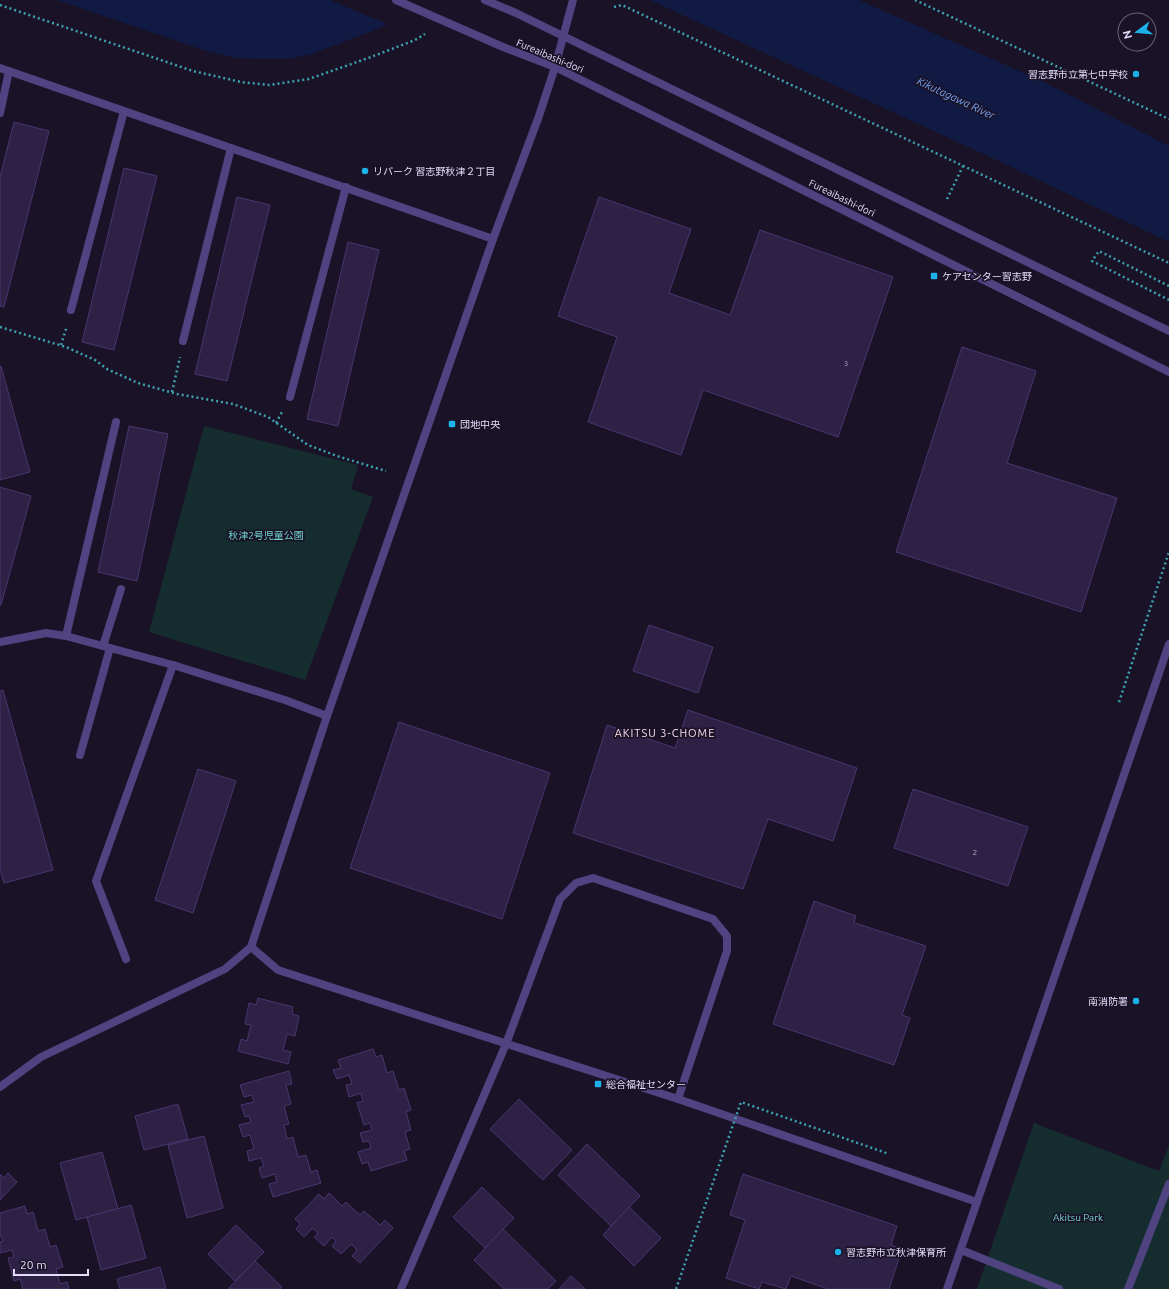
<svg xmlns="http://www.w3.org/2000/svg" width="1169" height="1289" viewBox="0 0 1169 1289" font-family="Ubuntu,'Noto Sans JP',sans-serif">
	<rect width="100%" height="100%" fill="#1a1327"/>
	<g fill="#162d30">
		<polygon points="204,426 358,465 351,489 373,497 305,680 149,632"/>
		<polygon points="1034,1123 1159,1171 1169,1145 1169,1289 977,1289"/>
	</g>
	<g fill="#101a42">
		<polygon points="57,0 444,0 372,31 312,54 288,59 262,59 236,58 209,52"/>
		<polygon points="650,0 859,0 1042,81 1169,146 1169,242 1005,164"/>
	</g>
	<polygon fill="#1a1327" points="330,0 446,0 445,2 390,25"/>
	<g fill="#2e2146" stroke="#4a3570">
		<polygon points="14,122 49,131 4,307 0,306 0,177"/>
		<polygon points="124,168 157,176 114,350 82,342"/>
		<polygon points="237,197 270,205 227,381 195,374"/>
		<polygon points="599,197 691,229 669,293 730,315 760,230 893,277 838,437 703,390 681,455 588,422 617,337 558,316"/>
		<polygon points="348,242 379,250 338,426 307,419"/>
		<polygon points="962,347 1036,371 1007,463 1117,498 1081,612 896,552"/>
		<polygon points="1,366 30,472 0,480 0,367"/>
		<polygon points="129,426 168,434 137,581 98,572"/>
		<polygon points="0,487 31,496 1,605 0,605"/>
		<polygon points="649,625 713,647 698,693 633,671"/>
		<polygon points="3,690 53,870 4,883 0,869 0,691"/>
		<polygon points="688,710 857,768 833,841 768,819 743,889 573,833 607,725 675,748"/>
		<polygon points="399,722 550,773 502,919 350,868"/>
		<polygon points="198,769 236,781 193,913 155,900"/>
		<polygon points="913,789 1028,827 1008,886 894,848"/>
		<polygon points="814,901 856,916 854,922 855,923 926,946 902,1015 910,1018 894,1065 773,1024"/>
		<polygon points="258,998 293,1007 292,1014 299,1016 295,1036 287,1034 283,1050 291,1052 288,1064 238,1051 241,1039 247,1041 251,1025 245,1024 249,1003 256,1005"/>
		<polygon points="373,1049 376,1057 382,1055 387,1073 393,1071 399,1090 404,1088 411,1110 406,1112 411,1130 405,1132 410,1149 404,1151 407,1160 371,1171 368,1162 362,1164 358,1152 371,1148 369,1141 363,1142 360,1133 372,1130 370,1123 364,1125 357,1103 363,1101 361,1093 349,1097 346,1085 352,1084 349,1075 337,1079 333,1070 341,1068 338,1060"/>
		<polygon points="289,1071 292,1084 286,1085 291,1104 284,1106 289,1124 284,1125 287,1139 293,1137 298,1157 306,1155 311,1172 317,1170 321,1183 273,1197 269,1184 277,1182 275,1174 262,1178 259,1168 264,1166 261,1158 249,1161 247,1151 254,1149 250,1135 243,1137 239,1125 251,1122 249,1116 245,1117 241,1105 254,1102 252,1095 244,1097 240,1085"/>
		<polygon points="519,1099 572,1150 543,1180 490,1129"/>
		<polygon points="178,1104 188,1139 144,1150 135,1116"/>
		<polygon points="204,1136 223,1208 187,1218 168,1145"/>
		<polygon points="587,1144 640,1196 611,1226 558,1175"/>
		<polygon points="102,1152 118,1209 76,1220 60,1163"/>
		<polygon points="8,1173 17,1182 0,1200 0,1174 4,1178"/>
		<polygon points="743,1174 897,1226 891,1245 902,1249 889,1289 828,1289 791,1276 786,1289 762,1282 759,1289 726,1278 745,1220 730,1215"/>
		<polygon points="482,1187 514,1218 485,1248 453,1217"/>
		<polygon points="329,1193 342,1206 346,1202 360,1215 364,1211 380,1225 385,1220 393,1228 360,1263 352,1256 357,1250 351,1244 341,1254 332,1246 336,1241 332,1237 324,1246 314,1237 318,1233 313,1228 304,1237 296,1229 300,1224 295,1219 319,1194 324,1199"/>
		<polygon points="131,1205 146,1258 101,1270 87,1217"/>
		<polygon points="25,1206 27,1214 33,1212 38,1231 45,1229 50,1247 56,1245 63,1267 56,1269 60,1284 67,1282 69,1289 23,1289 20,1279 14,1281 8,1258 14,1257 12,1250 0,1253 0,1242 3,1241 0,1234 0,1213"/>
		<polygon points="629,1207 661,1238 634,1266 603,1235"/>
		<polygon points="236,1225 264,1252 235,1281 208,1254"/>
		<polygon points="503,1229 556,1281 548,1289 504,1289 474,1260"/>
		<polygon points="255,1261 282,1287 280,1289 228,1289"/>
		<polygon points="160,1267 166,1289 120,1289 117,1279"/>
		<polygon points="571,1276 585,1289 559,1289"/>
	</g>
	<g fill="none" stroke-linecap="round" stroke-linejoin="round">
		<g stroke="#3da2af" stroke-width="2.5" stroke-dasharray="2 3" stroke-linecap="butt">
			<polyline points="915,0 1169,119"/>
			<polyline points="0,5 193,71 241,82 269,85 309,79 371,57 415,40 425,34"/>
			<polyline points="614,7 622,5 1169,263"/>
			<polyline points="947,199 963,166"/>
			<polyline points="1169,286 1099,251 1092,261 1169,300"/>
			<polyline points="0,327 66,347 95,360 107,369 138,383 177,394 233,404 268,417 308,445 337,456 386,471"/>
			<polyline points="61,345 67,326"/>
			<polyline points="172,392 180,357"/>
			<polyline points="276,423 282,412"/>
			<polyline points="1119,702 1169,552"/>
		</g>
		<g stroke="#4f4381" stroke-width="8">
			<polyline points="0,68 493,239"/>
			<polyline points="0,113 9,71"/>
			<polyline points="71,310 124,111"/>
			<polyline points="183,341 231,148"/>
			<polyline points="290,397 346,187"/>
			<polyline points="66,636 116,422"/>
			<polyline points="103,646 121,589"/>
			<polyline points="80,755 110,648"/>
			<polyline points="126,959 96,881 173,665"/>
			<polyline points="961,1250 1059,1289"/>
			<polyline points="401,1289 506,1044"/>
			<polyline points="1128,1289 1169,1184"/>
		</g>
		<g stroke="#4f4381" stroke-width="8">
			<polyline points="0,642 46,633 66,636 173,665 285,700 327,716"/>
			<polyline points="506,1044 560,899 576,883 593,878 713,919 727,936 727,951 678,1099"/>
		</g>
		<g stroke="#4f4381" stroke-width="8">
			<polyline points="396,0 503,47 555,67 1169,372"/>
			<polyline points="485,0 516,13 563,36 1169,331"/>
			<polyline points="251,947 278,970 678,1099 977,1202"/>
			<polyline points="0,1087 41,1057 225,969 251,947 327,716 493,239 539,116 555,67 573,0"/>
			<polyline points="947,1289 1169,644"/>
		</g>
		<polyline stroke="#3da2af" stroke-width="2.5" stroke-dasharray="2 3" stroke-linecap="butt" points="676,1289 741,1102 889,1154"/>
	</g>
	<g fill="#1cb1e8" stroke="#1a1327" stroke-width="1.5">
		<circle cx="1136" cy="74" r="4"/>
		<circle cx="365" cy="171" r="4"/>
		<rect x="930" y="272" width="8" height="8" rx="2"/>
		<rect x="448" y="420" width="8" height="8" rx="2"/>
		<circle cx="1136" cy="1001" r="4"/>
		<rect x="594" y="1080" width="8" height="8" rx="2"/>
		<circle cx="838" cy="1252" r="4"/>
	</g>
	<g text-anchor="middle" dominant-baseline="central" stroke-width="3.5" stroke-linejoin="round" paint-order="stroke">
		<g font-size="8" fill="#b7adce">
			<text x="846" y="363">3</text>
			<text x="975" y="852">2</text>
		</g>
		<g font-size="10" fill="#e5dcfb" stroke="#1a1327">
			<text transform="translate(550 56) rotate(23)">Fureaibashi-dori</text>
			<text transform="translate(842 198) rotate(26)">Fureaibashi-dori</text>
		</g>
		<g font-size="10" fill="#e5dcfb" stroke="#1a1327" text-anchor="start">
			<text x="1128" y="74" text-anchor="end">習志野市立第七中学校</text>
			<text x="373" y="171">リパーク 習志野秋津２丁目</text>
			<text x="942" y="276">ケアセンター習志野</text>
			<text x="460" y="424">団地中央</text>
			<text x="1128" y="1001" text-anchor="end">南消防署</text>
			<text x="606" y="1084">総合福祉センター</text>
			<text x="846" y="1252">習志野市立秋津保育所</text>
		</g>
		<g font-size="10" fill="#6fd5cd" stroke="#1a1327">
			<text x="266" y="535">秋津2号児童公園</text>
			<text x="1078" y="1217">Akitsu Park</text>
		</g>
		<g font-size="11" font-style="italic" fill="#75a2f1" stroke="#1a1327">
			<text transform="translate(956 98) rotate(25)">Kikutagawa River</text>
		</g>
		<g font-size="11" letter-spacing="1" fill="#fcdeec" stroke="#1a1327">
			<text x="665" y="733">AKITSU 3-CHOME</text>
		</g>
	</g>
	<g transform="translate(1137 32) rotate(254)"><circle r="19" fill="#1a1327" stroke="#6b637c"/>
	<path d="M0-3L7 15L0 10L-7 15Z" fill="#1cb1e8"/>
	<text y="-6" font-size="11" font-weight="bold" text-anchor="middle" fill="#e5dcfb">N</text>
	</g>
	<path d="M14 1269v6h74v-6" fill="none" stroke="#e5dcfb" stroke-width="2"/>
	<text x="20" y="1269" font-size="12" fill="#e5dcfb" stroke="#1a1327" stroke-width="3" paint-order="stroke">20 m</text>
</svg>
